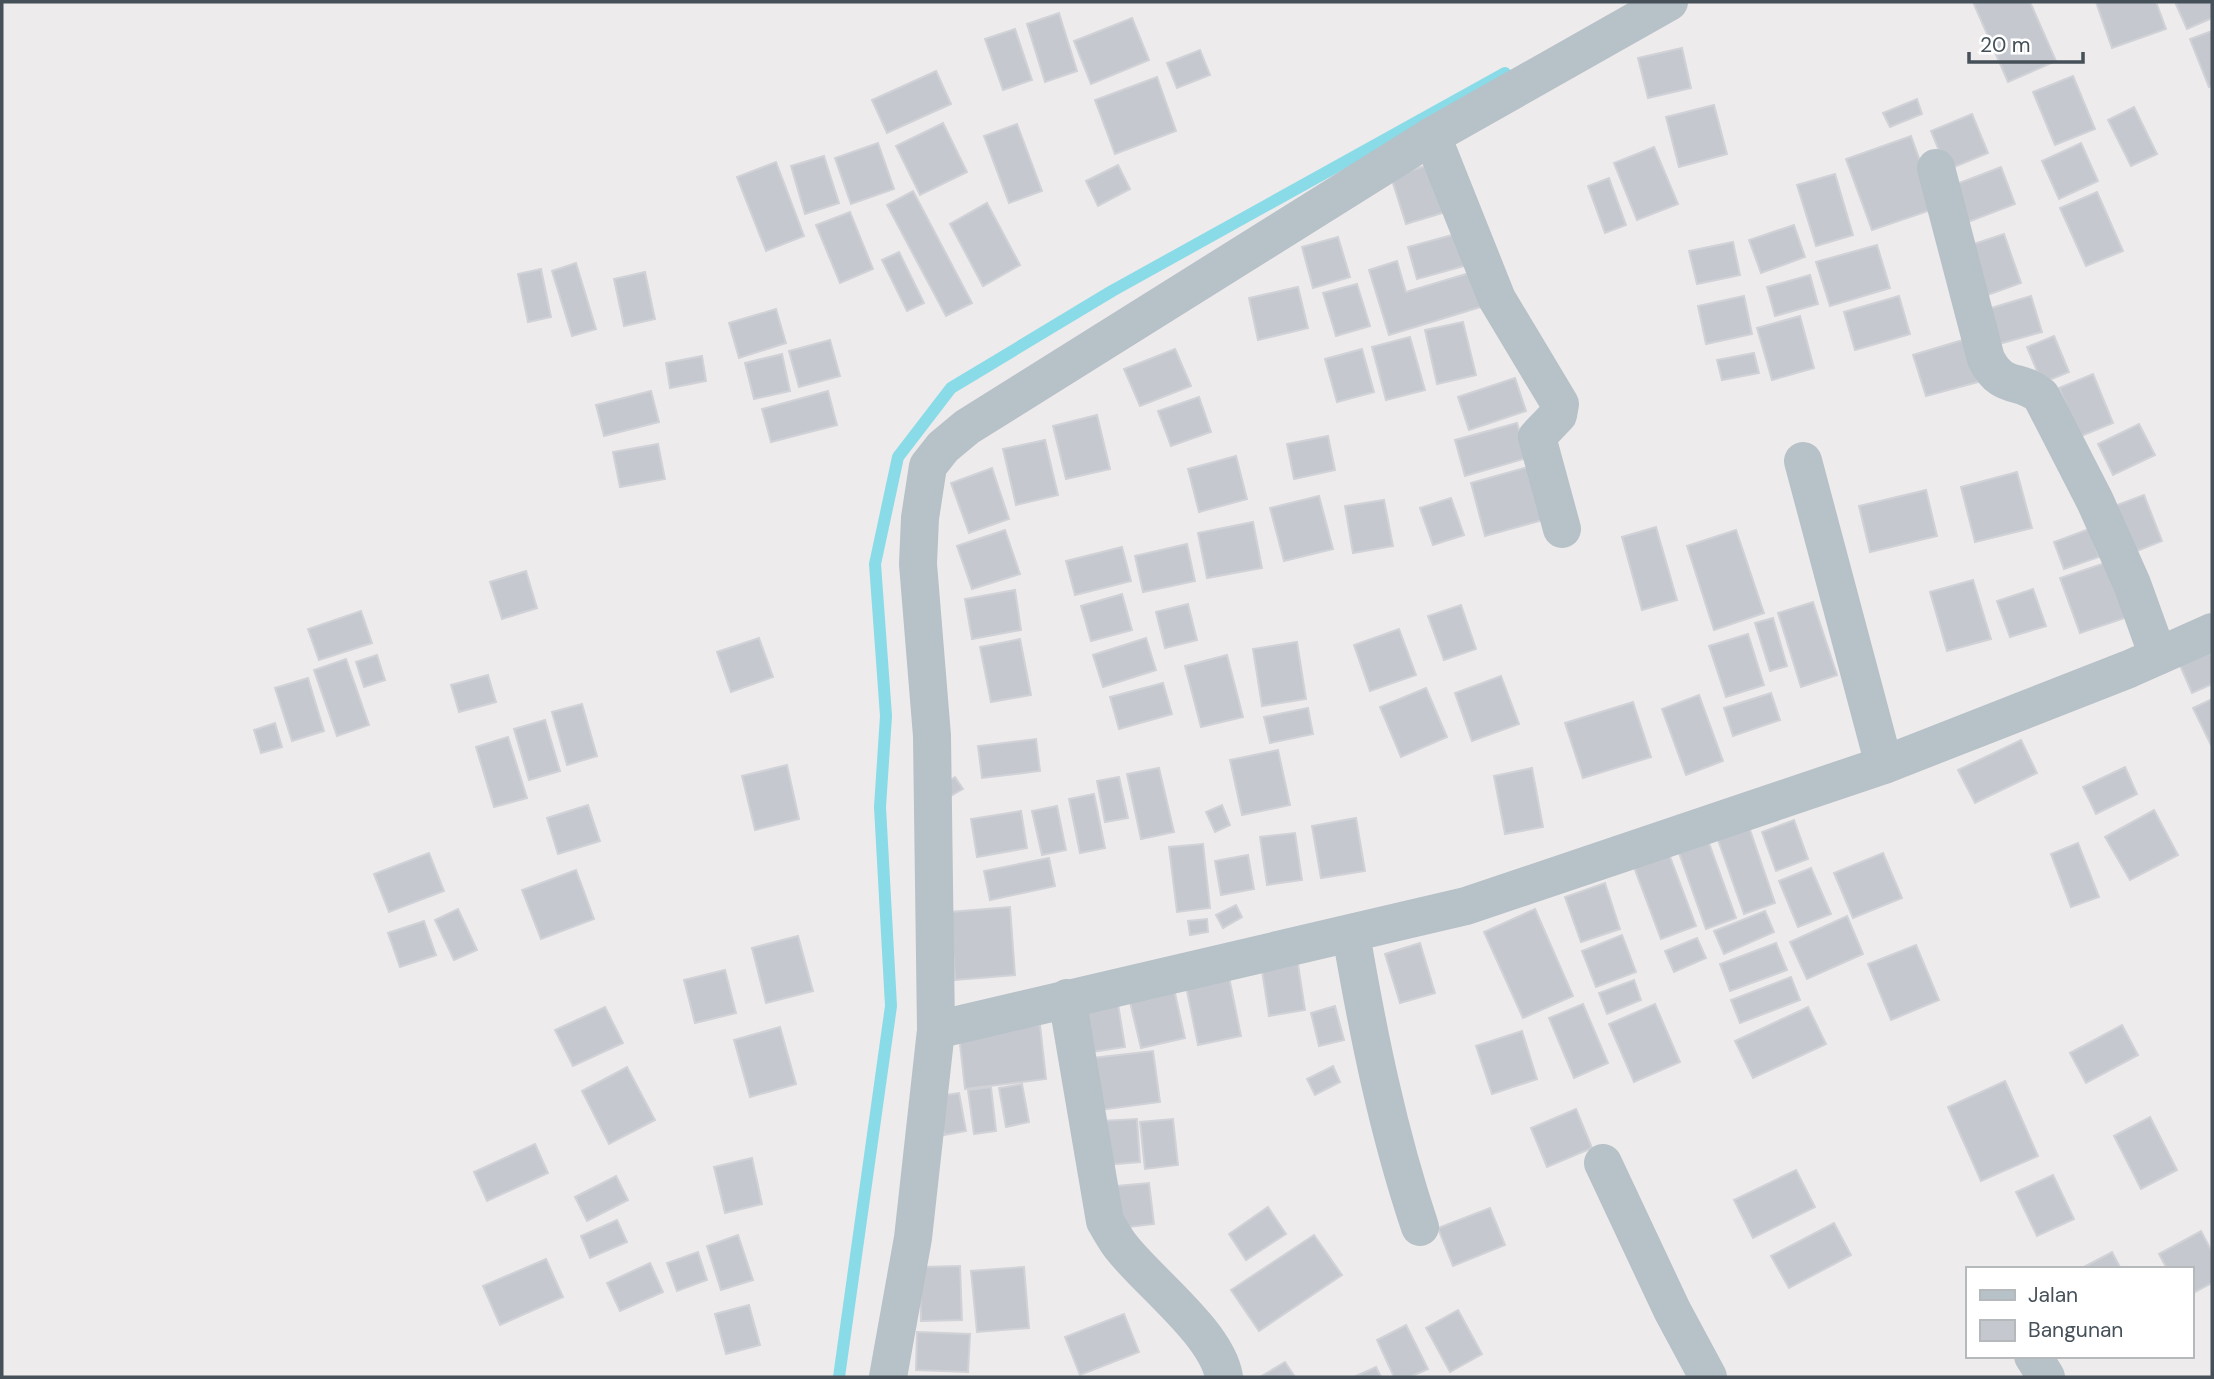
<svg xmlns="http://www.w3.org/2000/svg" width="2214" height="1379" viewBox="0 0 2214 1379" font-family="'DM Sans',sans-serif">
	<rect width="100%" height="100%" fill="#eeebec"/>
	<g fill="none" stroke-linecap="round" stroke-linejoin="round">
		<polyline stroke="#89dbe7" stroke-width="12" points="839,1377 891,1006 880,807 886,716 875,564 898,457 951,388 1112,291 1505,73"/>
	</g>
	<g fill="#c5c9cf" stroke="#d0d2d7" stroke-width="2">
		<polygon points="1973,2 2030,2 2056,61 2008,82"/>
		<polygon points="2096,2 2156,2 2166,29 2112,48"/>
		<polygon points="2175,2 2212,2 2212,18 2187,29"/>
		<polygon points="1059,13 1077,71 1045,82 1027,24"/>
		<polygon points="1132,18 1149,60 1091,84 1074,41"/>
		<polygon points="1015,29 1032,80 1003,90 985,39"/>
		<polygon points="2212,31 2212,86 2209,87 2190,39"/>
		<polygon points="1682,48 1691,88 1648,98 1638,58"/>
		<polygon points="1200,50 1210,75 1177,88 1167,63"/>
		<polygon points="936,71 951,104 887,133 872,100"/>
		<polygon points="2073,76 2095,129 2055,145 2033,92"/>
		<polygon points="1157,77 1176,131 1115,154 1095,100"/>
		<polygon points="1917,99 1922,114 1890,127 1883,113"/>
		<polygon points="1714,105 1727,154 1679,167 1666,117"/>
		<polygon points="2134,107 2157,154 2131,166 2108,120"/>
		<polygon points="1972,114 1988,153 1947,170 1931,131"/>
		<polygon points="943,123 967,172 920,195 896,146"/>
		<polygon points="1017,124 1042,191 1009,203 984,136"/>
		<polygon points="1911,136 1937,208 1872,230 1846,159"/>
		<polygon points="878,143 894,189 851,204 835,158"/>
		<polygon points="2081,143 2098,181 2059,199 2042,161"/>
		<polygon points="1654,147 1678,204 1637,220 1614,163"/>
		<polygon points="824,156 839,203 805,214 791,166"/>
		<polygon points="776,162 804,236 766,251 737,177"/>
		<polygon points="1437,162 1452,210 1406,224 1391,177"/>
		<polygon points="1118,165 1130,189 1098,206 1086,181"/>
		<polygon points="2001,167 2015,204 1960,225 1946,188"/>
		<polygon points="1835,174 1853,235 1816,246 1797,185"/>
		<polygon points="1609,178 1626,225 1605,233 1588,186"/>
		<polygon points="913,191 972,303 946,316 887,205"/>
		<polygon points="2097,192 2123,251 2086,266 2060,208"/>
		<polygon points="987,203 1020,265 983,286 950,224"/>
		<polygon points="850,212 873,269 840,283 816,225"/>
		<polygon points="1794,225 1805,257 1761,273 1749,240"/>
		<polygon points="1456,234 1464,266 1417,279 1408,247"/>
		<polygon points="2004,234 2021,283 1982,297 1965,247"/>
		<polygon points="1338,237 1350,277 1313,288 1302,247"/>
		<polygon points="1733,242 1740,275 1697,284 1689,251"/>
		<polygon points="1877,245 1890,288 1830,306 1816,262"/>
		<polygon points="899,252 924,303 907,311 882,260"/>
		<polygon points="1397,261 1406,292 1476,271 1487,305 1389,335 1369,270"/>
		<polygon points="576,263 596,329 572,336 552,271"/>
		<polygon points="541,269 551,317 528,322 518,274"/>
		<polygon points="645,272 655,319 624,326 614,279"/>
		<polygon points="1810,275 1818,304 1775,316 1767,287"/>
		<polygon points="1357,284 1370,326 1336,336 1323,293"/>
		<polygon points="1298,287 1308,328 1258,340 1249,298"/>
		<polygon points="1744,296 1752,334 1706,344 1698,306"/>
		<polygon points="1899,296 1910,334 1855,350 1844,312"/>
		<polygon points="2031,296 2042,332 1999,344 1988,309"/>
		<polygon points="776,309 786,343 739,358 729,323"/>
		<polygon points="1800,316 1814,368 1772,380 1757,328"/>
		<polygon points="1463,322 1476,375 1437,384 1425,330"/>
		<polygon points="2054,336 2069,372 2042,383 2027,347"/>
		<polygon points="1410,337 1425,390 1386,400 1372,347"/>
		<polygon points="1966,339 1978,382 1926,396 1913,355"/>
		<polygon points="830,340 840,376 799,387 789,351"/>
		<polygon points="1175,349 1191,386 1140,406 1124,369"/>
		<polygon points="1362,349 1374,392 1337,402 1325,359"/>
		<polygon points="1754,353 1759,373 1722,380 1717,360"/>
		<polygon points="782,354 790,391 754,399 745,363"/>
		<polygon points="702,356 706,381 670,388 666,363"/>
		<polygon points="2093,374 2113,423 2079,437 2059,388"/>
		<polygon points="1515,378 1526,411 1469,430 1458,397"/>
		<polygon points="651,391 659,422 604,436 596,405"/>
		<polygon points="828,391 837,425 771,442 762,409"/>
		<polygon points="1199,397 1211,432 1171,446 1158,411"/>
		<polygon points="1097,415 1110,469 1066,479 1053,426"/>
		<polygon points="1517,423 1527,458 1465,476 1455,440"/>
		<polygon points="2139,424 2155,455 2113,475 2098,444"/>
		<polygon points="1328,436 1335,470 1294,479 1287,444"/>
		<polygon points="1045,440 1058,495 1016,505 1003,449"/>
		<polygon points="658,444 665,479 620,487 613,452"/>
		<polygon points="1236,456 1247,499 1199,512 1188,469"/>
		<polygon points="1535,465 1550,518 1485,536 1471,483"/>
		<polygon points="992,468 1009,519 969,533 951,483"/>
		<polygon points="2017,472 2032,528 1975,542 1961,487"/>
		<polygon points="1926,490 1937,536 1870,552 1859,506"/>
		<polygon points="2144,495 2162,541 2127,555 2109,508"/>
		<polygon points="1319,496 1333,549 1284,561 1270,508"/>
		<polygon points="1451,498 1464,535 1433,545 1420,508"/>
		<polygon points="1384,500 1393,546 1353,553 1345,506"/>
		<polygon points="1253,522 1262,568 1207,578 1198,533"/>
		<polygon points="1656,527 1677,600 1642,610 1622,537"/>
		<polygon points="2089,529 2099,557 2064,569 2054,542"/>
		<polygon points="1005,530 1020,574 972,589 957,546"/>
		<polygon points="1736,530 1764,613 1714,630 1687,546"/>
		<polygon points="1187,544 1195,581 1143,592 1135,556"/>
		<polygon points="1122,547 1131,581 1075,595 1066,561"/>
		<polygon points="2111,561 2131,616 2080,633 2060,578"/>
		<polygon points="526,571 537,608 502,619 490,582"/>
		<polygon points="1973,580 1991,639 1947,651 1930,592"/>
		<polygon points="2033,589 2046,626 2010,637 1997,601"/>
		<polygon points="1015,590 1021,630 972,639 965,599"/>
		<polygon points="1122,594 1132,630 1091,641 1081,606"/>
		<polygon points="1813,602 1837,675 1801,687 1778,613"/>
		<polygon points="1188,604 1197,640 1165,648 1156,612"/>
		<polygon points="1461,605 1476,649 1444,660 1428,616"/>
		<polygon points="361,611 372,643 319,660 308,629"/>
		<polygon points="1773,618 1787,666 1770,671 1755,623"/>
		<polygon points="1399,629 1416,675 1370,691 1354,645"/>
		<polygon points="1748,634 1764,685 1726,697 1709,646"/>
		<polygon points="759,638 773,677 731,692 717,652"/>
		<polygon points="1146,638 1156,670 1103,687 1093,655"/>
		<polygon points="1020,639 1031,695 991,702 980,647"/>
		<polygon points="1297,642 1306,699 1262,706 1253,649"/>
		<polygon points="2207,643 2212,657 2212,684 2192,693 2176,656"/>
		<polygon points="377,655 385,680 364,687 356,662"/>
		<polygon points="1227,655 1243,717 1201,727 1185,666"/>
		<polygon points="346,659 369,725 337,736 314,670"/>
		<polygon points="488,675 496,702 459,712 451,685"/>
		<polygon points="1501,676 1519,724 1472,741 1455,693"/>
		<polygon points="308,678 324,731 292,741 275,688"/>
		<polygon points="1163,683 1172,714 1119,729 1110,697"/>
		<polygon points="1426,688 1447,737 1401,757 1380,707"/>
		<polygon points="1771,693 1780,720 1733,736 1724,708"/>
		<polygon points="1699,695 1723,761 1686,775 1662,709"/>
		<polygon points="2212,699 2212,747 2193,708"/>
		<polygon points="1633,702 1651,757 1583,778 1565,723"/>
		<polygon points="582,704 597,756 567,765 552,712"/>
		<polygon points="1308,708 1313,734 1270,743 1264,717"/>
		<polygon points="545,720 560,771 529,780 514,729"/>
		<polygon points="275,723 282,747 261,753 254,730"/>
		<polygon points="508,737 527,798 494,807 476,747"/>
		<polygon points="1036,739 1040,771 982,778 978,746"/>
		<polygon points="2021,740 2037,773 1975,803 1958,770"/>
		<polygon points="1278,750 1290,805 1242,815 1230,760"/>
		<polygon points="787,765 799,819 755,830 742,776"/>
		<polygon points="2125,767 2137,794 2096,814 2083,787"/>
		<polygon points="1159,768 1174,832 1141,839 1127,774"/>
		<polygon points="1532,768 1543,827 1505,834 1494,776"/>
		<polygon points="955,777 963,789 949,797 942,785"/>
		<polygon points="1119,777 1128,818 1105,822 1097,781"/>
		<polygon points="1094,794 1105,848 1080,853 1069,799"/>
		<polygon points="588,805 600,841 558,854 547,818"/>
		<polygon points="1222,805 1230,825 1215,832 1206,812"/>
		<polygon points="1057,806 1066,850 1042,855 1032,811"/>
		<polygon points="2154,810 2178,855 2130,880 2105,837"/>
		<polygon points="1021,811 1027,848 977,857 971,819"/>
		<polygon points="1356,818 1365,871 1321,878 1312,826"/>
		<polygon points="1794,820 1808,859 1776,871 1762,832"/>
		<polygon points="1749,827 1775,903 1744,914 1717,837"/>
		<polygon points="1295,833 1302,880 1267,885 1260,837"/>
		<polygon points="1709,843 1736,918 1706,929 1679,853"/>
		<polygon points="2078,843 2099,897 2071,907 2051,854"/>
		<polygon points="1203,844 1210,908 1177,912 1169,847"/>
		<polygon points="429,853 444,891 389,912 374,874"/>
		<polygon points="1883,853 1902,898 1853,918 1834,873"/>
		<polygon points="1669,854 1696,926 1661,939 1634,867"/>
		<polygon points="1248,855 1254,889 1221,895 1215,861"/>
		<polygon points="1049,858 1055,886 990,900 984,871"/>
		<polygon points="1811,868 1831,914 1798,927 1779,881"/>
		<polygon points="576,870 594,919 541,939 522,890"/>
		<polygon points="1605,883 1620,929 1581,942 1565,897"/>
		<polygon points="1236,905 1242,917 1223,928 1216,915"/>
		<polygon points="1010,907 1015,975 955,980 950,912"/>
		<polygon points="458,909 477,950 454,960 435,920"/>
		<polygon points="1535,909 1573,996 1523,1018 1484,932"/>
		<polygon points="1765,911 1774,932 1724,954 1714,931"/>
		<polygon points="1847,916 1863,954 1807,979 1790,942"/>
		<polygon points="1207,919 1208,932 1190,935 1188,921"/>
		<polygon points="424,921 436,955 400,967 388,933"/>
		<polygon points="1622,935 1636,972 1596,987 1582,951"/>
		<polygon points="798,936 813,991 766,1003 752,948"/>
		<polygon points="1697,938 1706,958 1674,972 1665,951"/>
		<polygon points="1420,943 1435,993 1400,1003 1385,954"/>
		<polygon points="1776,943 1787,970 1730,991 1720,964"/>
		<polygon points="1916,945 1939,1000 1891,1020 1868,964"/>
		<polygon points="1297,958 1305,1010 1269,1016 1261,964"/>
		<polygon points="725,970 736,1013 695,1023 684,980"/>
		<polygon points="1229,977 1241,1036 1198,1045 1186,986"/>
		<polygon points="1791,977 1800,1000 1740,1023 1731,1000"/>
		<polygon points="1634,980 1641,1000 1607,1014 1599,993"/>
		<polygon points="1174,989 1185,1038 1141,1048 1129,998"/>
		<polygon points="1118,1004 1125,1047 1091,1052 1084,1009"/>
		<polygon points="1583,1004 1608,1063 1574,1078 1549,1018"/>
		<polygon points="1655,1004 1680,1062 1634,1082 1609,1024"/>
		<polygon points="1335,1006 1344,1040 1319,1046 1311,1013"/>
		<polygon points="605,1007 623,1043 573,1066 555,1030"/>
		<polygon points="1808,1007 1826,1044 1753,1078 1735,1041"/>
		<polygon points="1040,1025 1046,1079 965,1089 959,1035"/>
		<polygon points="2122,1025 2138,1055 2086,1083 2070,1053"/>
		<polygon points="780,1027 796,1084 750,1097 734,1040"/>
		<polygon points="1522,1031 1537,1079 1492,1094 1476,1046"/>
		<polygon points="1153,1051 1160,1102 1100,1110 1093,1058"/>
		<polygon points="1333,1066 1340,1082 1315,1095 1307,1079"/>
		<polygon points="627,1067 655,1120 609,1144 582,1091"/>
		<polygon points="2005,1081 2038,1156 1981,1181 1948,1107"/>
		<polygon points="1022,1084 1029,1122 1006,1127 999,1088"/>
		<polygon points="991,1087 996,1131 974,1134 968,1090"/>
		<polygon points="959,1093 966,1131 944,1135 937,1096"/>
		<polygon points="1576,1109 1592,1148 1547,1167 1531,1128"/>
		<polygon points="2150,1117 2177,1170 2141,1189 2114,1136"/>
		<polygon points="1137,1119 1140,1162 1105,1165 1102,1121"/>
		<polygon points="1173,1119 1178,1165 1145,1169 1140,1122"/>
		<polygon points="535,1144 548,1173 487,1201 474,1172"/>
		<polygon points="752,1158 762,1204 725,1213 714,1167"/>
		<polygon points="1796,1170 1815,1207 1753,1238 1734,1200"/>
		<polygon points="2053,1175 2074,1219 2037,1236 2016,1192"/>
		<polygon points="616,1176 628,1200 587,1221 575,1197"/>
		<polygon points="1149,1183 1154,1224 1121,1228 1117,1186"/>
		<polygon points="1268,1207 1286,1234 1246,1260 1229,1234"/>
		<polygon points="1490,1208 1505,1245 1453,1266 1438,1228"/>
		<polygon points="617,1220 627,1242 590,1258 581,1236"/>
		<polygon points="1834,1223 1851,1255 1789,1288 1771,1256"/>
		<polygon points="2201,1231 2212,1252 2212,1283 2191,1294 2191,1269 2167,1269 2159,1254"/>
		<polygon points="738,1235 753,1280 721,1290 707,1246"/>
		<polygon points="1314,1235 1342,1275 1259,1331 1231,1290"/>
		<polygon points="698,1252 707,1280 677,1291 667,1263"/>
		<polygon points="2112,1252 2121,1269 2080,1269"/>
		<polygon points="546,1259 563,1297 500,1325 483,1286"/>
		<polygon points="650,1263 663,1292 620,1311 607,1283"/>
		<polygon points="960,1266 962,1320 921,1321 920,1267"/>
		<polygon points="1024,1267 1029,1328 977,1332 971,1271"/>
		<polygon points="749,1305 760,1345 726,1354 715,1314"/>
		<polygon points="1458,1310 1482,1354 1450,1372 1426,1328"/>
		<polygon points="1124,1314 1139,1352 1080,1375 1065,1337"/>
		<polygon points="1406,1325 1428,1369 1410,1377 1394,1377 1377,1340"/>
		<polygon points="917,1332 970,1334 968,1372 916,1370"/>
		<polygon points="1285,1362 1295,1377 1260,1377"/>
		<polygon points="1376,1367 1381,1377 1354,1377"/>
	</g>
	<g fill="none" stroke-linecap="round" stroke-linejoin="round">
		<g stroke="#b7c1c8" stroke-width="38">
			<polyline points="1432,136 1497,299 1560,404 1558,415 1537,437 1562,529"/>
			<path d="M1936 168 1986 359C2003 392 2019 377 2041 396L2095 501 2132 584 2158 656"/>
			<polyline points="1803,461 1884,765"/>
			<path d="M1351 934C1368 1033 1388 1132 1420 1227"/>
			<path d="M1067 998 1105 1221C1111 1231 1116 1241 1123 1249 1150 1283 1217 1334 1224 1377"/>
			<polyline points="936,1030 1466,906 1884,765 2129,669 2212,632"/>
			<polyline points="1603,1163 1672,1310 1708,1377"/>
			<polyline points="2033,1356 2046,1377"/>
			<polyline points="888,1377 913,1238 936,1030 932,736 918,564 920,518 928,466 943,447 967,427 1432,136 1669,2"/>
		</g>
	</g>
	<rect width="2214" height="1379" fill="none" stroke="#455058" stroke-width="7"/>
	<rect x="1966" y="1267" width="228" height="91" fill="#ffffff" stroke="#b5b9bc" stroke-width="2"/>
	<rect x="1980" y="1290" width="35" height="10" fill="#b7c1c8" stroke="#b5b9bc" stroke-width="2"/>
	<text x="2028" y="1302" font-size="21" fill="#455058">Jalan</text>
	<rect x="1980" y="1320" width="35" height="21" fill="#c5c9cf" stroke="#b5b9bc" stroke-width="2"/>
	<text x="2028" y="1337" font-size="21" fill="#455058">Bangunan</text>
	<path d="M1969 52v10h114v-10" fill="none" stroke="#455058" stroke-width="3.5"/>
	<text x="1980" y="52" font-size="21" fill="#455058" stroke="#ffffff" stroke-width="5" paint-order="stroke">20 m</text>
</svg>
